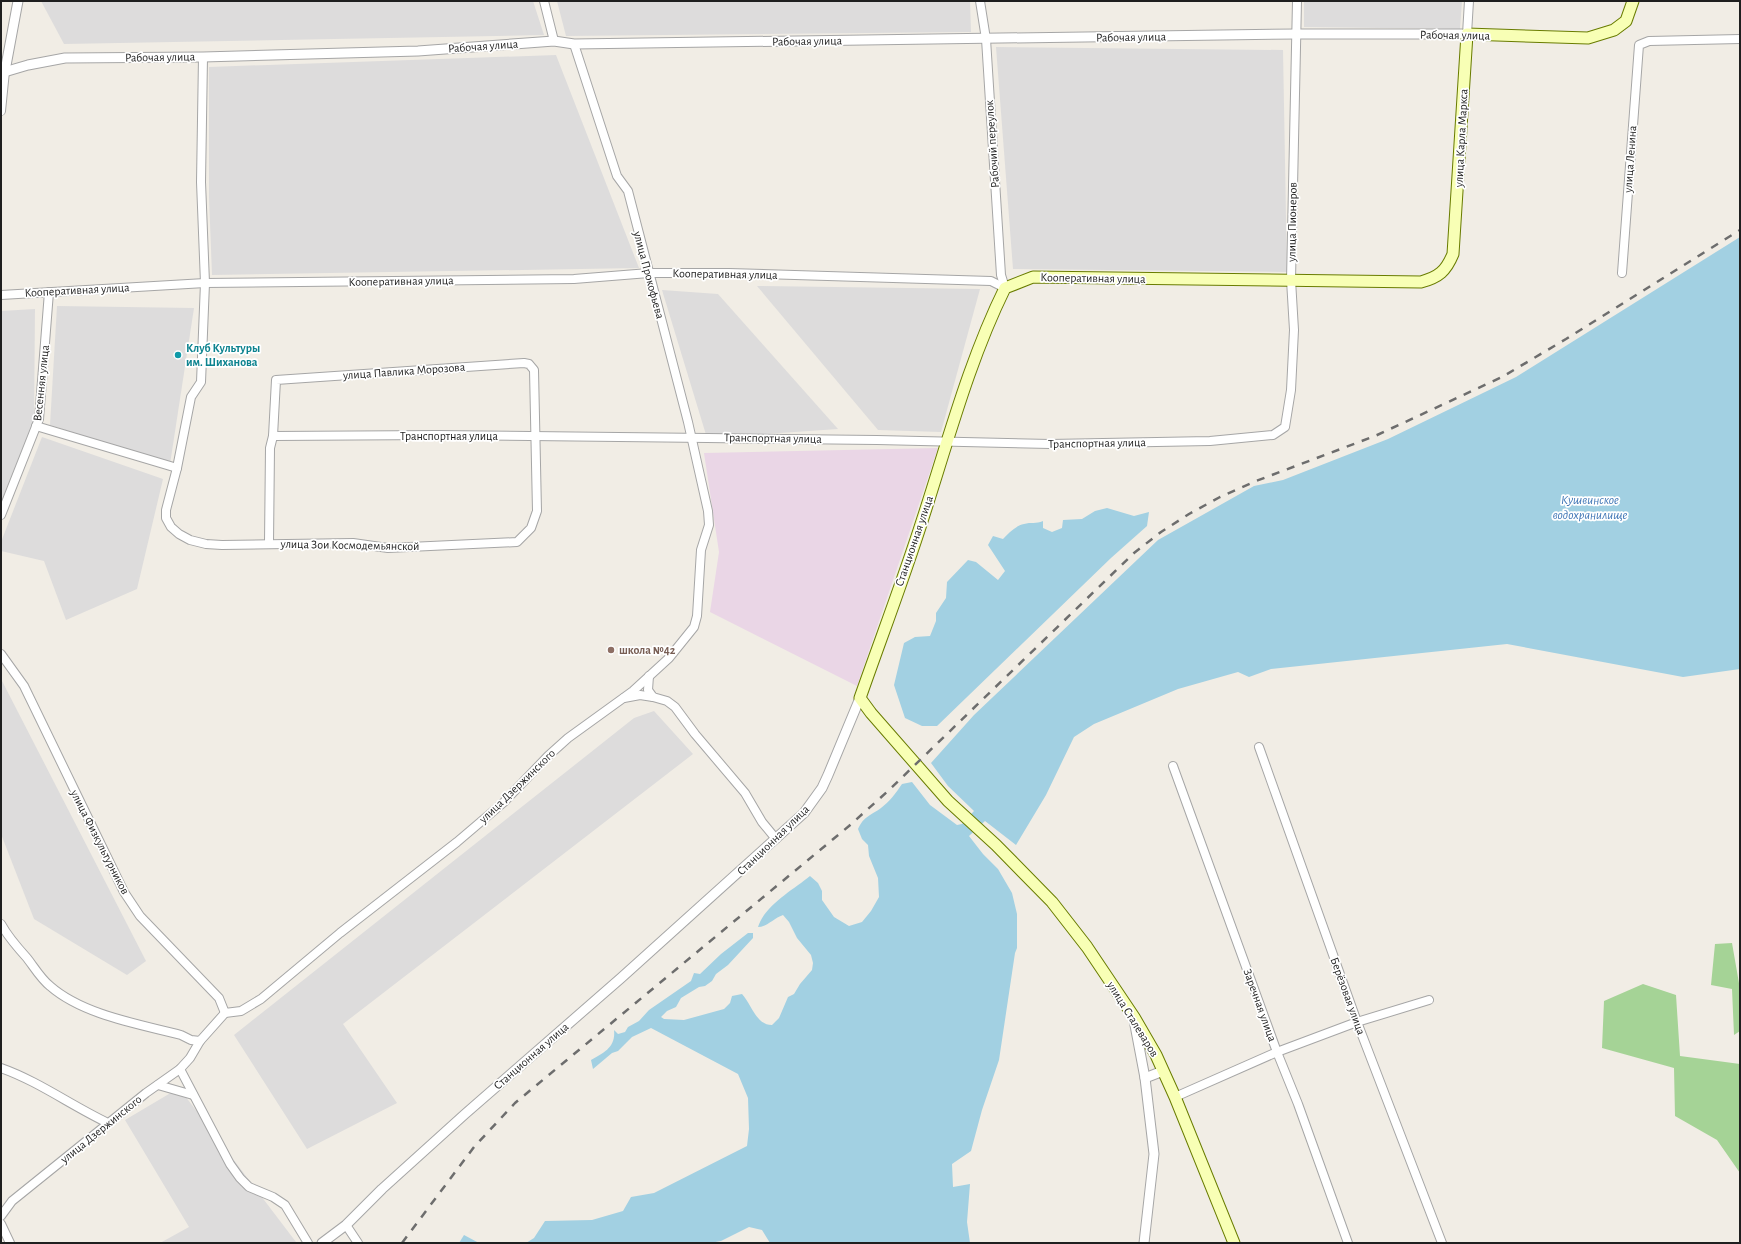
<svg xmlns="http://www.w3.org/2000/svg" width="1741" height="1244" viewBox="0 0 1741 1244" font-family="'Alegreya Sans',sans-serif">
	<rect width="100%" height="100%" fill="#f1ede5"/>
	<g fill="#dddcdc">
		<polygon points="41,1 533,1 544,35 64,44"/>
		<polygon points="557,1 970,1 971,32 566,36"/>
		<polygon points="1304,1 1462,1 1460,29 1304,27"/>
		<polygon points="996,47 1283,50 1287,272 1013,269"/>
		<polygon points="556,55 639,268 212,275 209,197 209,67"/>
		<polygon points="757,286 980,289 941,432 878,430"/>
		<polygon points="662,290 718,294 838,429 707,438"/>
		<polygon points="57,306 194,308 170,464 50,425"/>
		<polygon points="35,309 34,420 1,502 1,311"/>
		<polygon points="42,437 163,479 137,589 66,620 44,561 1,551 1,542"/>
		<polygon points="1,679 146,961 127,975 34,919 1,834"/>
		<polygon points="654,711 693,754 343,1024 397,1103 307,1149 234,1035 634,718"/>
		<polygon points="179,1088 296,1242 160,1243 189,1227 125,1120"/>
	</g>
	<polygon fill="#ead6e6" points="938,448 857,686 710,612 719,552 704,453"/>
	<g fill="#a5d396">
		<polygon points="1732,943 1740,989 1740,1031 1734,1035 1732,989 1711,985 1715,944"/>
		<polygon points="1643,984 1676,995 1680,1056 1740,1064 1740,1173 1717,1140 1675,1116 1674,1068 1602,1048 1604,1001"/>
	</g>
	<g fill="#a2d0e2">
		<path d="M1740 237V669L1683 677 1507 644 1271 669 1249 677 1238 672 1178 689 1094 724 1074 737 1046 795 1016 845 985 821 969 836 983 854 998 869 1012 893 1017 914V948L1015 953 999 1060 982 1110 971 1151 952 1164 953 1187 970 1184 967 1222 970 1243H770L762 1230 749 1227 721 1241 710 1243H526L534 1238 545 1221 592 1220 623 1211 631 1197 654 1193 747 1146 749 1129 748 1098 738 1074 651 1028 632 1037 618 1051 612 1053 593 1069 591 1060C604 1053 616 1047 614 1030L618 1034 625 1032 628 1027 639 1021 649 1010 691 981 694 973 700 974 721 954 748 933H753V938L728 965 716 974 712 981 705 986 699 987 681 998 676 1007 667 1011 661 1017 664 1019 684 1020 724 1009 730 1003 732 996 742 994C752 1005 756 1025 772 1025L779 1018 788 997 794 994 800 984 812 970 813 963 811 955 797 938 789 922 783 915C774 918 767 927 758 927 765 905 793 890 810 876L818 883 822 891V900L834 917 849 926 862 922 871 911 879 897 878 878 869 856 868 845 862 839 858 829C864 816 870 816 881 808 889 802 896 793 902 784L912 782 930 805 957 825 962 824 974 811 948 786 931 763 974 715 1158 540 1254 486 1283 480 1388 439 1516 377Z"/>
		<path d="M1107 508 1134 516 1149 512 1147 526 1111 558 937 726H922L905 718 894 685 904 643 915 637 930 636 936 621V613L946 598 947 582 968 560 976 562 998 580 1005 571 988 545 993 536 1003 539C1009 533 1015 526 1024 524 1031 522 1036 524 1043 521V528L1052 532 1062 528 1063 520 1082 519 1095 511Z"/>
		<polygon points="464,1235 479,1243 459,1243"/>
	</g>
	<g fill="none" stroke-linecap="round" stroke-linejoin="round">
		<defs>
			<g id="minor">
				<polyline points="544,1 554,41"/>
				<polyline points="980,1 986,39 1001,275 1005,288"/>
				<polyline points="1467,34 1469,1"/>
				<polyline points="203,57 201,182 205,283 201,382 191,397 177,468 166,510 166,518 171,527 179,534 190,540 206,544 222,545 353,543 388,548 517,542 531,528 537,511 534,370 529,364 524,363 276,380 273,436 270,448 269,543"/>
				<polyline points="1,111 5,71"/>
				<polyline points="1622,273 1639,45 1649,41 1740,39"/>
				<polyline points="1,295 205,283 574,279 649,273 729,273 991,281 1005,288"/>
				<polyline points="36,426 177,468"/>
				<polyline points="273,436 437,435 707,438 877,440 1050,444 1210,441 1273,435 1285,427 1291,390 1294,330 1291,280 1297,1"/>
				<polyline points="1,515 39,419 49,292"/>
				<polyline points="1,654 24,686 124,892 140,916 219,998 225,1013 241,1011 261,999 340,933 457,842 504,802 548,756 568,738 633,691 669,658 694,627 697,616 701,550 709,525 708,511 688,422 628,191 617,176 574,44"/>
				<polyline points="649,676 648,690 653,697 667,701 675,707 695,734 745,793 762,822 776,839"/>
				<polyline points="624,698 640,695 653,697"/>
				<polyline points="1259,747 1357,1022 1442,1243"/>
				<polyline points="1173,766 1277,1052 1298,1104 1348,1243"/>
				<path d="M1 924C8 937 17 947 27 958 34 967 41 979 50 986 83 1015 139 1024 181 1035L191 1040 200 1041 225 1013"/>
				<path d="M1 1068C38 1081 72 1106 108 1123"/>
				<polyline points="180,1069 230,1164 240,1178 249,1187 273,1197 285,1205 308,1243"/>
				<polyline points="158,1085 193,1095"/>
				<polyline points="1175,1097 1277,1052 1357,1022 1429,1000"/>
				<polyline points="1,1216 12,1201 146,1093 180,1069 190,1058 200,1041"/>
				<polyline points="1,1224 10,1243"/>
				<polyline points="346,1225 358,1243"/>
			</g>
			<g id="tertiary">
				<polyline points="5,71 18,1"/>
				<polyline points="1,73 28,65 65,58 203,57 418,51 554,41 574,44 1297,34 1467,34"/>
				<polyline points="1134,1020 1145,1078"/>
				<polyline points="322,1243 346,1225 382,1189 465,1114 621,978 804,813 822,788 828,775 860,698"/>
				<polyline points="1144,1243 1154,1154 1145,1078 1163,1071"/>
			</g>
			<path id="secondary" d="M1234 1243 1175 1097 1156 1055 1134 1017 1087 947 1052 902 996 845 948 801 871 713 860 698C881 638 904 578 923 518 948 441 969 361 1005 288L1033 277 1421 282C1439 277 1446 271 1453 254L1467 34 1588 38 1614 30 1626 21 1633 1"/>
		</defs>
		<use href="#minor" stroke="#a6a6a6" stroke-width="10"/>
		<use href="#tertiary" stroke="#a6a6a6" stroke-width="11"/>
		<use href="#secondary" stroke="#697c00" stroke-width="13"/>
		<use href="#minor" stroke="#fff" stroke-width="8"/>
		<use href="#tertiary" stroke="#fff" stroke-width="9"/>
		<use href="#secondary" stroke="#f8ffb5" stroke-width="11"/>
		<polyline stroke="#6d6d6d" stroke-width="2.5" stroke-dasharray="8 8" stroke-linecap="butt" points="402,1243 474,1147 515,1103 849,826 888,791 1134,553 1161,532 1189,514 1220,497 1256,481 1375,436 1502,377 1566,339 1740,230"/>
	</g>
	<circle fill="#0f9aa8" stroke="#fff" stroke-width="1.5" cx="178" cy="355" r="4"/>
	<circle fill="#8d6e63" stroke="#fff" stroke-width="1.5" cx="611" cy="650" r="4"/>
	<g text-anchor="middle" dominant-baseline="central" stroke-width="3.5" stroke-linejoin="round" paint-order="stroke">
		<g font-size="12" fill="#1f1f1f" stroke="#fff">
			<text transform="translate(1455 35) rotate(1)">Рабочая улица</text>
			<text transform="translate(1131 37) rotate(-1)">Рабочая улица</text>
			<text transform="translate(807 41) rotate(-1)">Рабочая улица</text>
			<text transform="translate(483 46) rotate(-4)">Рабочая улица</text>
			<text transform="translate(160 57) rotate(-1)">Рабочая улица</text>
			<text transform="translate(1461 138) rotate(-87)">улица Карла Маркса</text>
			<text transform="translate(992 144) rotate(-94)">Рабочий переулок</text>
			<text transform="translate(1630 159) rotate(-86)">улица Ленина</text>
			<text transform="translate(1292 222) rotate(-89)">улица Пионеров</text>
			<text transform="translate(725 274) rotate(1)">Кооперативная улица</text>
			<text transform="translate(649 275) rotate(75)">улица Прокофьева</text>
			<text transform="translate(1093 278) rotate(1)">Кооперативная улица</text>
			<text transform="translate(401 281) rotate(-1)">Кооперативная улица</text>
			<text transform="translate(77 290) rotate(-3)">Кооперативная улица</text>
			<text transform="translate(404 371) rotate(-4)">улица Павлика Морозова</text>
			<text transform="translate(41 383) rotate(-84)">Весенняя улица</text>
			<text x="449" y="436">Транспортная улица</text>
			<text transform="translate(773 438) rotate(1)">Транспортная улица</text>
			<text transform="translate(1097 443) rotate(-1)">Транспортная улица</text>
			<text transform="translate(914 541) rotate(-71)">Станционная улица</text>
			<text transform="translate(350 545) rotate(1)">улица Зои Космодемьянской</text>
			<text transform="translate(517 786) rotate(-44)">улица Дзержинского</text>
			<text transform="translate(773 840) rotate(-44)">Станционная улица</text>
			<text transform="translate(100 842) rotate(63)">улица Физкультурников</text>
			<text transform="translate(1348 996) rotate(70)">Берёзовая улица</text>
			<text transform="translate(1260 1005) rotate(70)">Заречная улица</text>
			<text transform="translate(1133 1019) rotate(58)">улица Сталеваров</text>
			<text transform="translate(531 1056) rotate(-41)">Станционная улица</text>
			<text transform="translate(101 1129) rotate(-39)">улица Дзержинского</text>
		</g>
		<g font-size="12" font-weight="bold" fill="#0d838f" stroke="#fff" text-anchor="start">
			<text x="186" y="348">Клуб Культуры<tspan x="186" dy="14">им. Шиханова</tspan></text>
		</g>
		<g font-size="12" font-weight="bold" fill="#785e54" stroke="#fff" text-anchor="start">
			<text x="619" y="650">школа №42</text>
		</g>
		<g font-size="13" font-style="italic" fill="#4378b7" stroke="#fff">
			<text x="1590" y="500">Кушвинское<tspan x="1590" dy="15">водохранилище</tspan></text>
		</g>
	</g>
	<rect width="1741" height="1244" fill="none" stroke="#1f1f1f" stroke-width="4"/>
</svg>
